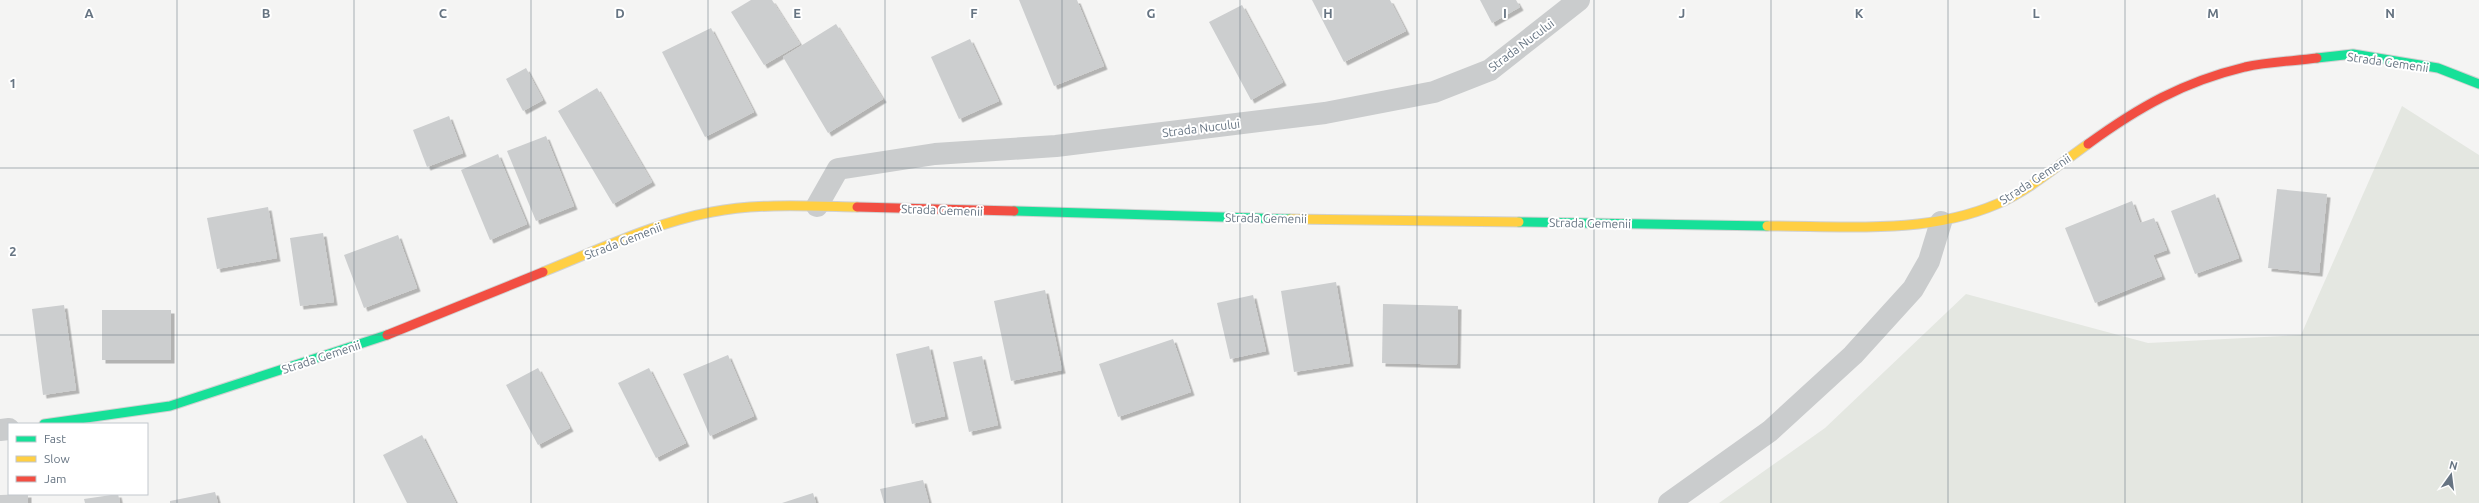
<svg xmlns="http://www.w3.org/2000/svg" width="2479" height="503" viewBox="0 0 2479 503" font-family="Ubuntu,sans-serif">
	<defs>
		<filter id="shadow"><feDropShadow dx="3.5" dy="3.5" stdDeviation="0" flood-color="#0004"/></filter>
	</defs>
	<rect width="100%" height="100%" fill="#f4f4f3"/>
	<polygon fill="#e4e7e1" points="2402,106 2479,155 2479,503 1719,503 1825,428 1966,294 2148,343 2301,335"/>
	<g fill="#cccecf" filter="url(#shadow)">
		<polygon points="751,0 772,0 800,44 764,65 731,12"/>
		<polygon points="1019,0 1077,0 1104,66 1054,86"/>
		<polygon points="1312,0 1390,0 1406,31 1344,62"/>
		<polygon points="1480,0 1516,0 1520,7 1492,23"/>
		<polygon points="1242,5 1283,82 1251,100 1209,22"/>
		<polygon points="836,24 883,99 828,133 783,57"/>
		<polygon points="711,28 754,112 705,137 662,52"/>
		<polygon points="970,39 999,101 959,119 931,57"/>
		<polygon points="526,68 543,100 523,111 506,79"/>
		<polygon points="597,88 652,182 613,204 558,111"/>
		<polygon points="449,116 463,153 427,167 413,130"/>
		<polygon points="546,136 574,206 536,221 507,151"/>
		<polygon points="498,154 527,224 490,240 461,170"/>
		<polygon points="2277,189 2327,194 2319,273 2268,268"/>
		<polygon points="2215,194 2239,258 2195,274 2171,211"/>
		<polygon points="2132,201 2140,223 2154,218 2167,250 2153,255 2162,276 2095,303 2065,228"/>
		<polygon points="268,207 277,258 217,269 207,218"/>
		<polygon points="323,233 334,302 300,306 290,238"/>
		<polygon points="398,235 417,288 364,308 344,255"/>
		<polygon points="1336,282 1350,363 1294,372 1281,291"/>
		<polygon points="1045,290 1062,370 1011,381 994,301"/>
		<polygon points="1253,295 1266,351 1230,359 1217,303"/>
		<polygon points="1383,304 1458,306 1457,365 1382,363"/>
		<polygon points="64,305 76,390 43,395 32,309"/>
		<rect x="102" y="310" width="69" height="50"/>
		<polygon points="1173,339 1191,392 1118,417 1099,364"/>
		<polygon points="929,346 945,416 912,424 896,354"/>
		<polygon points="728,355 754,416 710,436 683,374"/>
		<polygon points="982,356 998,425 969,432 953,362"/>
		<polygon points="538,368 570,428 538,445 506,385"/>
		<polygon points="649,368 686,443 656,458 618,383"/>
		<polygon points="422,435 456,503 407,503 383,455"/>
		<polygon points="923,480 929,503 884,503 880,489"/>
		<polygon points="215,492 218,503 170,503 170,501"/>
		<polygon points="813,493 816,503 782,503"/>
		<polygon points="28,494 28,503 0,503 0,495"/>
		<polygon points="118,494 120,503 85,503 84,499"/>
	</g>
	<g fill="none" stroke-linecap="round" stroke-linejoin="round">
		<defs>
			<g id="fast">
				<polyline points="2317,58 2353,54 2438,68 2479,84"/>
				<polyline points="1014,211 1290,219"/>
				<polyline points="1519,222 1767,226"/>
				<polyline points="44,424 170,406 387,335"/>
			</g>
			<g id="slow">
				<polyline points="1290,219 1519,222"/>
				<path d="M1767 226C1844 226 1925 235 1997 204 2027 192 2061 163 2088 144"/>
				<path d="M543 272C598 250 653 223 712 212 759 203 809 206 857 207"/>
			</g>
			<g id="jam">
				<path d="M2088 144C2139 107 2183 82 2245 67 2268 62 2294 61 2317 58"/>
				<polyline points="857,207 1014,211"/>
				<polyline points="387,335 543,272"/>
			</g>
		</defs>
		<use href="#fast" stroke="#d0d1d1" stroke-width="11"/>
		<use href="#slow" stroke="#d0d1d1" stroke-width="11"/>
		<use href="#jam" stroke="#d0d1d1" stroke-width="11"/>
		<g stroke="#cacccd" stroke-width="22">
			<polyline points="817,206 838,169 935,154 1056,146 1325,113 1434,92 1490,70 1579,0"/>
			<polyline points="0,430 9,429"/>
			<polyline points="1669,503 1770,431 1853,355 1913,289 1929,261 1941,222"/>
		</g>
		<use href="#fast" stroke="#16e098" stroke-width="9"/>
		<use href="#slow" stroke="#ffcf43" stroke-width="9"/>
		<use href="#jam" stroke="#f24e42" stroke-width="9"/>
	</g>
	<path fill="none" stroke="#667482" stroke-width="1" stroke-opacity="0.55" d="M177 0V503M354 0V503M531 0V503M708 0V503M885 0V503M1062 0V503M1240 0V503M1417 0V503M1594 0V503M1771 0V503M1948 0V503M2125 0V503M2302 0V503M0 168H2479M0 335H2479"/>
	<g text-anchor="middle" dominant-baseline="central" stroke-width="4" stroke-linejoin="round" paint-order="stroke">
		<g font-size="12" fill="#667482" stroke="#fff">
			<text transform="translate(1521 45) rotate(-37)">Strada Nucului</text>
			<text transform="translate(2388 62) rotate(8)">Strada Gemenii</text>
			<text transform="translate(1201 128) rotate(-7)">Strada Nucului</text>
			<text transform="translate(2035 179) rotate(-33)">Strada Gemenii</text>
			<text transform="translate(942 210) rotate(2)">Strada Gemenii</text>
			<text transform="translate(1266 218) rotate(1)">Strada Gemenii</text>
			<text transform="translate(1590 223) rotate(1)">Strada Gemenii</text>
			<text transform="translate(623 241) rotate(-21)">Strada Gemenii</text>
			<text transform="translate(321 357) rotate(-18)">Strada Gemenii</text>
		</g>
	</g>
	<g font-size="13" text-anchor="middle" font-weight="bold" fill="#667482" stroke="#fff" stroke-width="4" stroke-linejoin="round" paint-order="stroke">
		<text x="89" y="18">A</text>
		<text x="266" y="18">B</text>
		<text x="443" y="18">C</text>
		<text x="620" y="18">D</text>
		<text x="797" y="18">E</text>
		<text x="974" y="18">F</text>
		<text x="1151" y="18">G</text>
		<text x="1328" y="18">H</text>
		<text x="1505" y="18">I</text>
		<text x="1682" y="18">J</text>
		<text x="1859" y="18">K</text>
		<text x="2036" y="18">L</text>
		<text x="2213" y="18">M</text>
		<text x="2390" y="18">N</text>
		<text x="13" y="88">1</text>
		<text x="13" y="256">2</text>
	</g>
	<rect x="8" y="423" width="140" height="72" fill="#ffffff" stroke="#c2c7cd"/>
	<rect x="16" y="436" width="20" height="6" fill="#16e098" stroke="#c2c7cd"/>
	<text x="44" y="443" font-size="12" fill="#667482">Fast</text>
	<rect x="16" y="456" width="20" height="6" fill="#ffcf43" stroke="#c2c7cd"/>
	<text x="44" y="463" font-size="12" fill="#667482">Slow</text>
	<rect x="16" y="476" width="20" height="6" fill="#f24e42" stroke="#c2c7cd"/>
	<text x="44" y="483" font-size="12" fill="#667482">Jam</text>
	<g transform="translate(2451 475) rotate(14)" stroke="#ffffff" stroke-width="3" paint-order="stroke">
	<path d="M0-3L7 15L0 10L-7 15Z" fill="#667482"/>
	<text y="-6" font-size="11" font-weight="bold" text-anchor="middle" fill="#667482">N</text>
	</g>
</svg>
